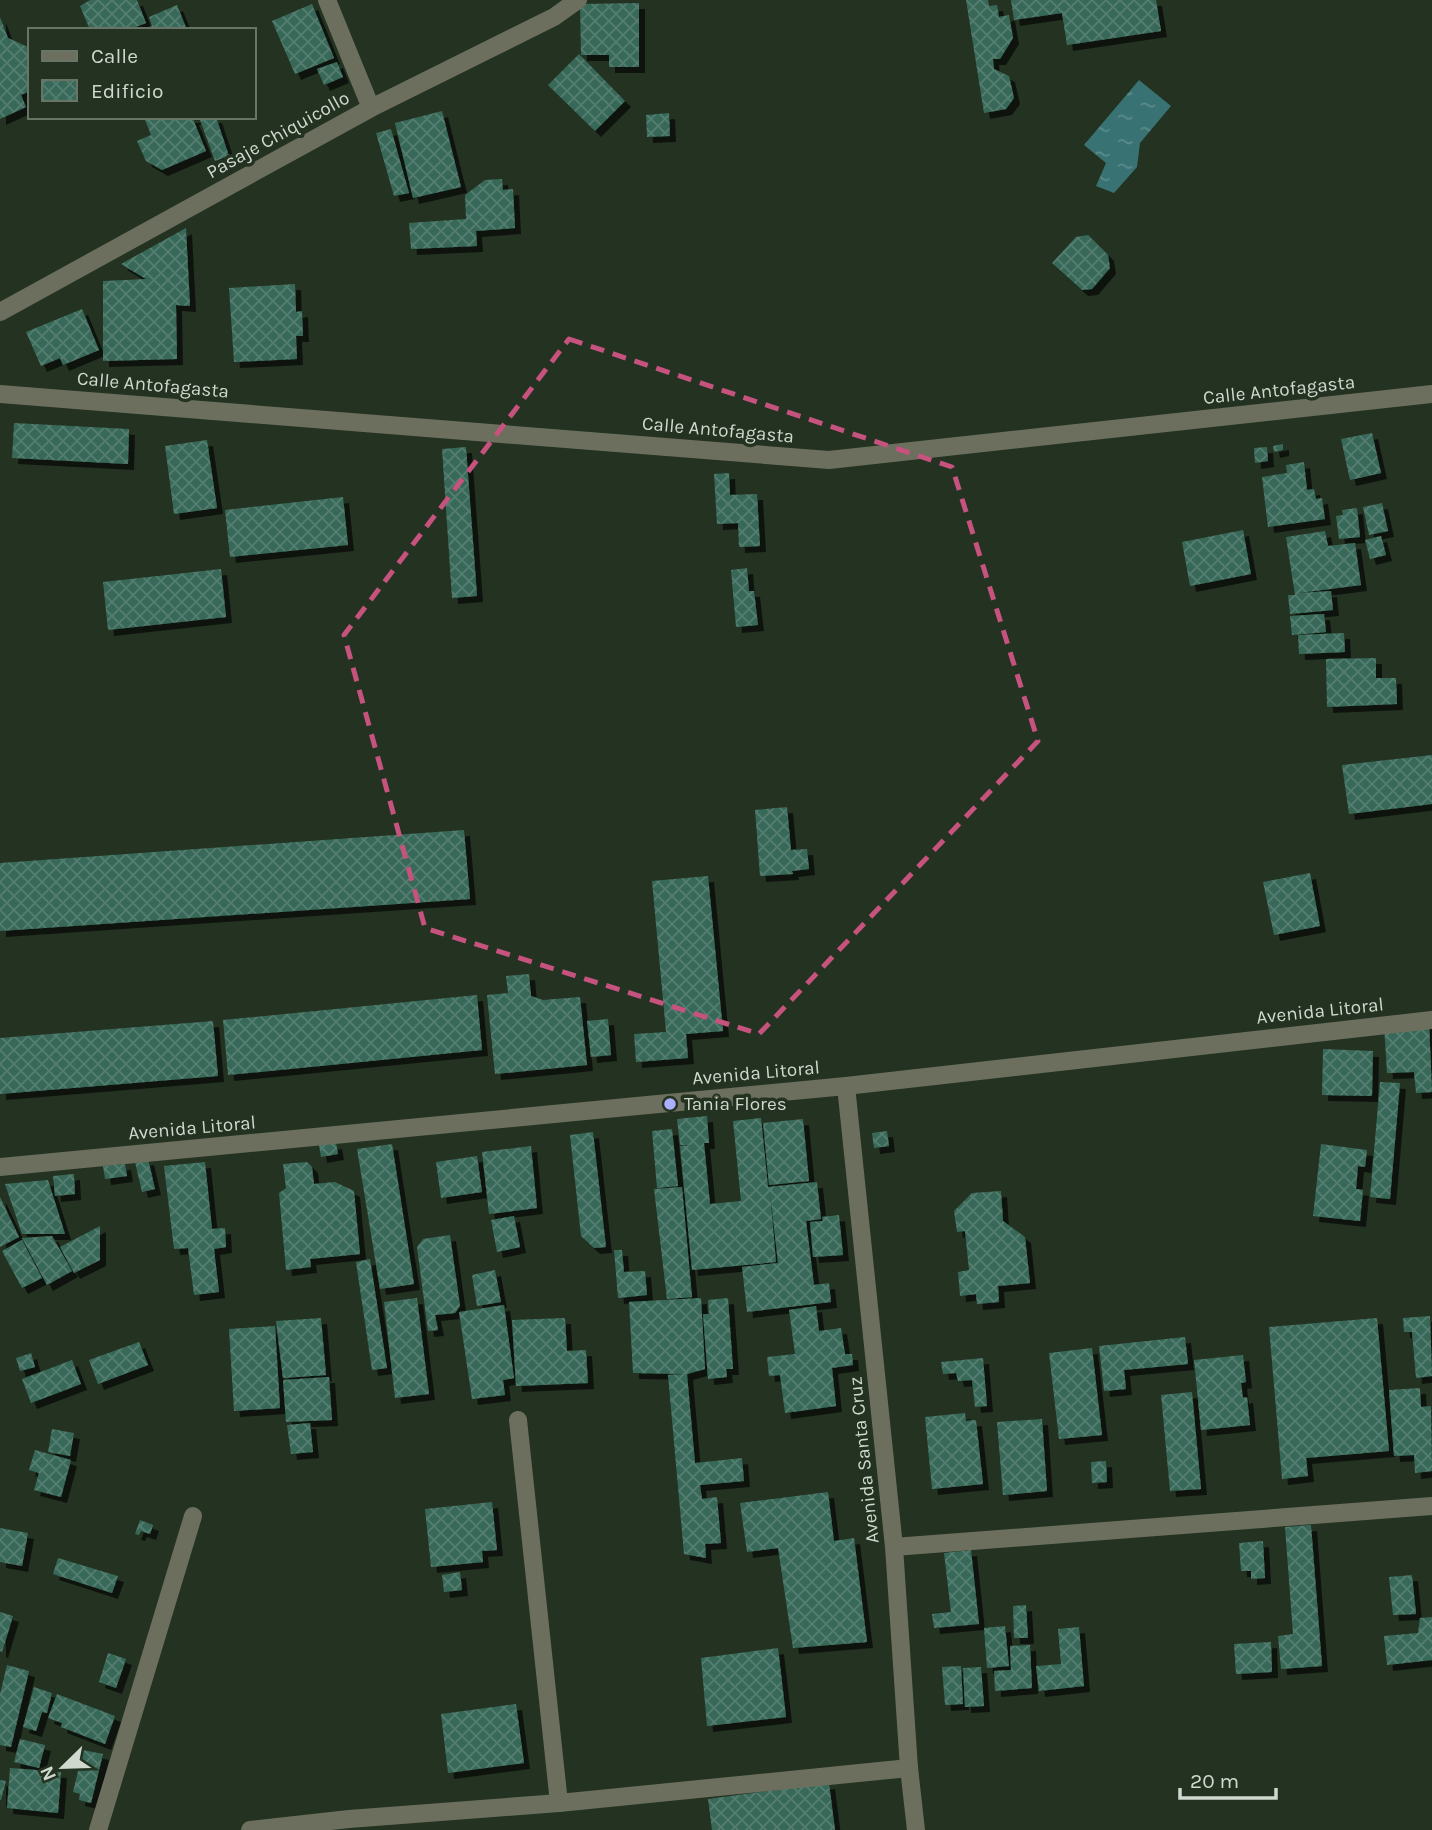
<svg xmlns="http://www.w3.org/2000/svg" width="1432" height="1830" viewBox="0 0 1432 1830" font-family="Karla,sans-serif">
	<defs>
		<pattern id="water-ripples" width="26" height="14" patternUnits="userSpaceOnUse" patternTransform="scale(1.75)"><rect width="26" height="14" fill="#387273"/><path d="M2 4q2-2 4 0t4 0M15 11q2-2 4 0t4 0" fill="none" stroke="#5d8c8c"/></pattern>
		<pattern id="building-cross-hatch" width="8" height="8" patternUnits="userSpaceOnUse" patternTransform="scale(1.75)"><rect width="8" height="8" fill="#386959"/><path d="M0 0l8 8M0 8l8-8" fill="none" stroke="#547e70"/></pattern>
		<filter id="shadow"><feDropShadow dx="6" dy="6" stdDeviation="0" flood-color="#0009"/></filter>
	</defs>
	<rect width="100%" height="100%" fill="#233221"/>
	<polygon fill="url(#water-ripples)" points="1139,80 1171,106 1140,143 1137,167 1114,193 1096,186 1106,163 1084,145"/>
	<g fill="url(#building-cross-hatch)" filter="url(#shadow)">
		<polygon points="90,0 137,0 146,23 128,30 90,30 80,6"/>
		<polygon points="966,0 988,0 989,6 997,5 999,17 1009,15 1013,38 1000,59 993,59 994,69 1009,76 1014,98 1006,109 984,113"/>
		<polygon points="1011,0 1156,0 1161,31 1067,45 1062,13 1014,20"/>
		<polygon points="639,3 639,67 609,67 609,55 581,55 580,4"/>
		<polygon points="312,4 334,58 295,74 272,21"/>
		<polygon points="177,5 187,30 141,30 152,26 149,17"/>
		<polygon points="0,17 8,38 30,48 30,91 21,95 26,107 0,119"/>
		<polygon points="579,54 625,101 595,131 548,85"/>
		<polygon points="337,62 343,77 324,85 317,69"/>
		<polygon points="442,111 461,187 413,198 395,123"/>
		<polygon points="669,113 670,136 647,137 646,115"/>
		<polygon points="144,117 198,117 193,119 206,151 162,170 146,161 137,141 151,135"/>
		<polygon points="208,117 216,117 229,156 215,161 200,120"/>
		<polygon points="391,129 409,193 394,196 376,133"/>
		<polygon points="502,179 503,190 513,189 515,228 476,231 477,246 411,249 409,223 466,219 465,195 485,180"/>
		<polygon points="186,228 190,306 176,305 177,359 103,361 103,281 146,279 121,264"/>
		<polygon points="1088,235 1108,255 1110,268 1092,289 1082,290 1052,263 1076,237"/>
		<polygon points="295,284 296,312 302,311 303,336 296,336 297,359 234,362 229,288"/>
		<polygon points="82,309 99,350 63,365 60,358 41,366 26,332"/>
		<polygon points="14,423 129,429 128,464 12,458"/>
		<polygon points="1372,433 1381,473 1350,480 1341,439"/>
		<polygon points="207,440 217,508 174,514 165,446"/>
		<polygon points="1283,444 1283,450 1274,452 1273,446"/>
		<polygon points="466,447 477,596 452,598 442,449"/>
		<polygon points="1267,447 1268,461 1255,463 1254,448"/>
		<polygon points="1304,462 1307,490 1314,489 1316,499 1322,498 1325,519 1268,527 1262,477 1287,473 1286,465"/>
		<polygon points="729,473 730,495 757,494 760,546 739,547 738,523 717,524 714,474"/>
		<polygon points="343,497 348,545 230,557 225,510"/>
		<polygon points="1382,503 1388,531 1369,535 1363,507"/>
		<polygon points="1357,508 1360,537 1339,539 1336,516 1343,515 1342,510"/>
		<polygon points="1243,530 1251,574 1190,586 1182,542"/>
		<polygon points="1325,531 1328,546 1355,543 1361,585 1299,593 1331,591 1333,610 1290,614 1288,595 1295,595 1286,537"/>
		<polygon points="1381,536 1386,555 1370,559 1365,540"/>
		<polygon points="747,568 749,591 754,591 758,625 736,627 731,570"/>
		<polygon points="221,569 226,617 108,630 103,582"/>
		<polygon points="1324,614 1326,632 1292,635 1290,616"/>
		<polygon points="1344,633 1345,652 1299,654 1298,635"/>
		<polygon points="1376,658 1376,678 1396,678 1397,704 1327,707 1326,659"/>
		<polygon points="1432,755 1432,804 1349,814 1342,765"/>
		<polygon points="787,807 791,850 807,849 809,869 792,871 793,874 760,876 755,810"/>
		<polygon points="464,830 470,899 0,931 0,863"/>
		<polygon points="1310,873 1320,926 1274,935 1263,882"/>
		<polygon points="708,876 723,1031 686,1034 688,1058 636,1062 634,1034 666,1032 652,881"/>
		<polygon points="529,974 531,996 543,1000 580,997 587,1065 495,1074 487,995 508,993 506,976"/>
		<polygon points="477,995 482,1050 228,1075 223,1020"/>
		<polygon points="608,1019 611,1055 591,1057 587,1021"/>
		<polygon points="213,1021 218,1076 0,1094 0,1038"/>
		<polygon points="1429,1022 1432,1092 1416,1093 1414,1072 1387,1073 1384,1025"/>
		<polygon points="1323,1049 1373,1051 1372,1096 1322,1095"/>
		<polygon points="1380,1082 1400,1083 1390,1199 1370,1197"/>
		<polygon points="707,1116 709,1143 704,1143 710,1204 741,1201 733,1121 761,1118 768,1187 817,1182 821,1219 806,1221 814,1285 829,1283 831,1302 747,1312 742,1267 778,1263 770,1192 776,1262 692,1270 680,1146 692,1145 680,1145 677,1119"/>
		<polygon points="803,1119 809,1181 769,1185 763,1123"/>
		<polygon points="672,1129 678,1186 657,1188 652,1131"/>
		<polygon points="887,1131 889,1146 874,1148 872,1133"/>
		<polygon points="593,1132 606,1247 594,1248 581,1236 570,1135"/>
		<polygon points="336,1143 338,1154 321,1157 319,1145"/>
		<polygon points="392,1144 414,1284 380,1289 357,1149"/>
		<polygon points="1321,1144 1367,1150 1365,1167 1358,1166 1356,1189 1363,1190 1360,1221 1313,1216"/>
		<polygon points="531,1146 537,1208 489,1214 482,1152"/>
		<polygon points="477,1156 482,1192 441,1198 436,1162"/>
		<polygon points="148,1159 155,1189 142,1192 135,1162"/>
		<polygon points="205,1162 212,1229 225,1228 226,1247 214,1249 219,1292 194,1295 188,1248 174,1249 164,1166"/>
		<polygon points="307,1162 312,1167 314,1184 335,1182 354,1191 360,1254 310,1259 311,1267 286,1270 279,1193 286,1188 283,1164"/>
		<polygon points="125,1164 127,1176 105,1179 103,1166"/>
		<polygon points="74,1174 75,1194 55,1196 53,1176"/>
		<polygon points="48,1180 65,1234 22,1234 5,1184"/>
		<polygon points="682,1187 692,1297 667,1299 654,1189"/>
		<polygon points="1001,1191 1003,1221 1025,1237 1030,1283 998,1286 999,1302 977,1304 976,1294 960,1296 958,1272 969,1270 965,1231 957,1232 954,1211 972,1193"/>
		<polygon points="0,1197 19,1237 0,1247"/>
		<polygon points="839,1215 843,1255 813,1257 810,1222 823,1221 822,1217"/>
		<polygon points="514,1216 520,1247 497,1252 491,1220"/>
		<polygon points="100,1226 100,1260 74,1273 60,1247"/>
		<polygon points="450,1235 460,1306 455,1313 435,1315 438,1330 428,1331 417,1247 423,1239"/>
		<polygon points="52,1236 72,1271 47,1285 22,1238"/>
		<polygon points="22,1240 42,1278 22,1288 2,1251"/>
		<polygon points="614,1250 622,1250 624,1272 645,1271 647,1295 618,1298"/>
		<polygon points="370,1259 387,1368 372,1370 356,1262"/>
		<polygon points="495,1270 501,1302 477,1306 472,1275"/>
		<polygon points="417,1298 429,1394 395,1398 384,1302"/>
		<polygon points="701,1298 705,1369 687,1374 695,1463 742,1458 744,1481 700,1485 702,1499 717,1497 721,1543 705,1544 706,1558 684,1554 668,1375 685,1374 633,1373 629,1302"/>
		<polygon points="728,1298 733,1369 726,1369 727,1377 708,1379 703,1314 709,1314 708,1300"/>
		<polygon points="504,1305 514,1378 503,1380 505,1395 472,1399 459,1312"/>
		<polygon points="816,1306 819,1331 841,1328 845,1354 852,1354 853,1365 832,1368 836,1406 785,1413 780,1375 769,1376 767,1357 795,1354 789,1310"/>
		<polygon points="1430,1316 1432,1376 1416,1378 1412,1332 1404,1332 1403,1318"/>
		<polygon points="321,1318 326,1375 283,1378 276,1321"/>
		<polygon points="565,1318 567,1351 586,1350 588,1383 516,1386 512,1320"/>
		<polygon points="1377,1318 1389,1451 1306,1458 1308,1476 1282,1479 1269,1327"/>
		<polygon points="275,1326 280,1408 234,1411 229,1329"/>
		<polygon points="1185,1337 1188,1364 1124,1370 1126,1389 1104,1391 1099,1346"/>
		<polygon points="139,1342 148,1365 98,1384 89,1360"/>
		<polygon points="1092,1348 1102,1435 1059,1439 1049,1353"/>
		<polygon points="31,1353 35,1367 20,1371 16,1358"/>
		<polygon points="1243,1355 1246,1382 1241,1383 1243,1398 1247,1397 1250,1425 1201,1430 1194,1360"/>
		<polygon points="983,1358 987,1406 975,1407 972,1380 958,1381 956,1373 943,1374 941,1362"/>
		<polygon points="72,1360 81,1384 31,1403 22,1379"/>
		<polygon points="329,1377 332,1420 286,1422 283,1380"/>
		<polygon points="1420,1388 1421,1407 1431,1406 1432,1471 1415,1473 1414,1455 1394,1456 1389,1390"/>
		<polygon points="1192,1392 1201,1489 1170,1491 1161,1395"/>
		<polygon points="965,1413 966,1421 976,1420 983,1484 932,1489 925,1417"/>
		<polygon points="1042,1419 1047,1491 1003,1495 997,1422"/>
		<polygon points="310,1423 313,1452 291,1454 287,1425"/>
		<polygon points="52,1429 74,1433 70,1456 48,1452"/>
		<polygon points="35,1450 71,1460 61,1497 34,1490 39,1473 29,1470"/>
		<polygon points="1106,1461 1107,1482 1092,1483 1091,1462"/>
		<polygon points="828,1492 834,1541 854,1538 867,1642 793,1648 778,1548 747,1552 740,1503"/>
		<polygon points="492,1502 497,1550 482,1551 483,1562 431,1567 425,1509"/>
		<polygon points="140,1520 153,1525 150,1534 141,1531 139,1535 135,1534"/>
		<polygon points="1311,1525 1322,1666 1281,1669 1278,1636 1293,1634 1285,1527"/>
		<polygon points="0,1528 28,1533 22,1566 0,1562"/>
		<polygon points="1263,1541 1265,1578 1251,1579 1251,1571 1241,1571 1239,1543"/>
		<polygon points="971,1550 979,1624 934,1628 932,1614 951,1612 944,1553"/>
		<polygon points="58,1558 118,1576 112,1593 53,1574"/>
		<polygon points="460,1572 462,1590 444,1592 442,1575"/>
		<polygon points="1412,1575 1416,1614 1393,1615 1389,1577"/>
		<polygon points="1026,1605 1028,1638 1014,1638 1013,1606"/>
		<polygon points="0,1612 13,1616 2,1652 0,1651"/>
		<polygon points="1432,1617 1432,1660 1387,1665 1384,1636 1418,1633 1420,1618"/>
		<polygon points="1005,1626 1009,1666 987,1668 984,1628"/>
		<polygon points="1079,1627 1084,1686 1039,1691 1036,1666 1061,1664 1058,1629"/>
		<polygon points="1271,1642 1272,1672 1236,1674 1234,1644"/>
		<polygon points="1030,1645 1032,1688 995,1691 994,1671 1011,1670 1010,1646"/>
		<polygon points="778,1648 786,1717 707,1726 701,1658"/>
		<polygon points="108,1653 126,1659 116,1688 99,1682"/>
		<polygon points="7,1665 29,1671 11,1747 0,1745 0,1694"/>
		<polygon points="961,1666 963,1704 945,1705 942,1667"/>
		<polygon points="981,1667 984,1706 965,1707 963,1668"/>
		<polygon points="34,1687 52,1693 47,1713 42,1712 36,1731 23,1727"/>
		<polygon points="57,1694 115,1716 105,1744 61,1727 62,1723 48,1718"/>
		<polygon points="516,1704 524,1763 448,1773 441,1714"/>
		<polygon points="20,1739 45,1745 39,1768 14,1762"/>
		<polygon points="83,1750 103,1754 91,1803 79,1800 80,1794 73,1792"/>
		<polygon points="10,1768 61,1772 58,1813 7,1808"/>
		<polygon points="0,1780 6,1781 1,1800 0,1800"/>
		<polygon points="829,1783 835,1830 712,1830 708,1799"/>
	</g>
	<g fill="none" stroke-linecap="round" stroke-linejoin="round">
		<g stroke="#6c6f5d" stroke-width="18">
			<polyline points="327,0 371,108"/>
			<polyline points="0,312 371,108 554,17 578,0"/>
			<polyline points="0,394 829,460 1432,394"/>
			<polyline points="846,1086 894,1547 909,1768 916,1830"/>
			<polyline points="0,1167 846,1086 1432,1020"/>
			<polyline points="518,1420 559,1803"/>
			<polyline points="894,1547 1432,1506"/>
			<polyline points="98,1830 193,1516"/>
			<polyline points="250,1830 349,1819 559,1803 909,1768"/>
		</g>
	</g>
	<path fill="none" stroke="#c6527e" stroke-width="5" stroke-dasharray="14 9" stroke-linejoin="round" d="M569 339 952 467 1038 741 759 1034 425 928 344 635Z"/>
	<circle fill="#acaffb" stroke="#233221" stroke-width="2.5" cx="670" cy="1104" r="7"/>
	<g text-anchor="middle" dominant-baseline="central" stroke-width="7" stroke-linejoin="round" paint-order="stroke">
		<g font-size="19" fill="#d0d9ce" stroke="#233221">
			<text transform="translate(278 135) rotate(-29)">Pasaje Chiquicollo</text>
			<text transform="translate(153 385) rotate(5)">Calle Antofagasta</text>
			<text transform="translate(1279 390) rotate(-6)">Calle Antofagasta</text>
			<text transform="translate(718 430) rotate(5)">Calle Antofagasta</text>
			<text transform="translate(1320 1011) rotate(-6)">Avenida Litoral</text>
			<text transform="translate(756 1073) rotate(-5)">Avenida Litoral</text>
			<text transform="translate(192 1128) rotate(-5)">Avenida Litoral</text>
			<text transform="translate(864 1460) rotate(-96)">Avenida Santa Cruz</text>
		</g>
		<g font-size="19" fill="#d0d9ce" stroke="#233221" text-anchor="start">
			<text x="684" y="1104">Tania Flores</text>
		</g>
	</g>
	<rect x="28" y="28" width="228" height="91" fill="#233221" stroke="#687566" stroke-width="2"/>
	<rect x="42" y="51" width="35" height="10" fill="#6c6f5d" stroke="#687566" stroke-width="2"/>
	<text x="91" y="63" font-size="21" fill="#d0d9ce">Calle</text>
	<rect x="42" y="80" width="35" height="21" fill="url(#building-cross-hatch)" stroke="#687566" stroke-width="2"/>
	<text x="91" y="98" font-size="21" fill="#d0d9ce">Edificio</text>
	<g transform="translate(63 1767) rotate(247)" stroke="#233221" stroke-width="5" paint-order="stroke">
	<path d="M0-5L12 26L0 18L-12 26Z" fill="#d0d9ce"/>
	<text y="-10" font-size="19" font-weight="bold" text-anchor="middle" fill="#d0d9ce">N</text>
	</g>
	<path d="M1180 1788v10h96v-10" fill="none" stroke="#d0d9ce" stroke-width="3.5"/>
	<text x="1190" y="1788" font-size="21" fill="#d0d9ce" stroke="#233221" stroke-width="5" paint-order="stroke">20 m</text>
</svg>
